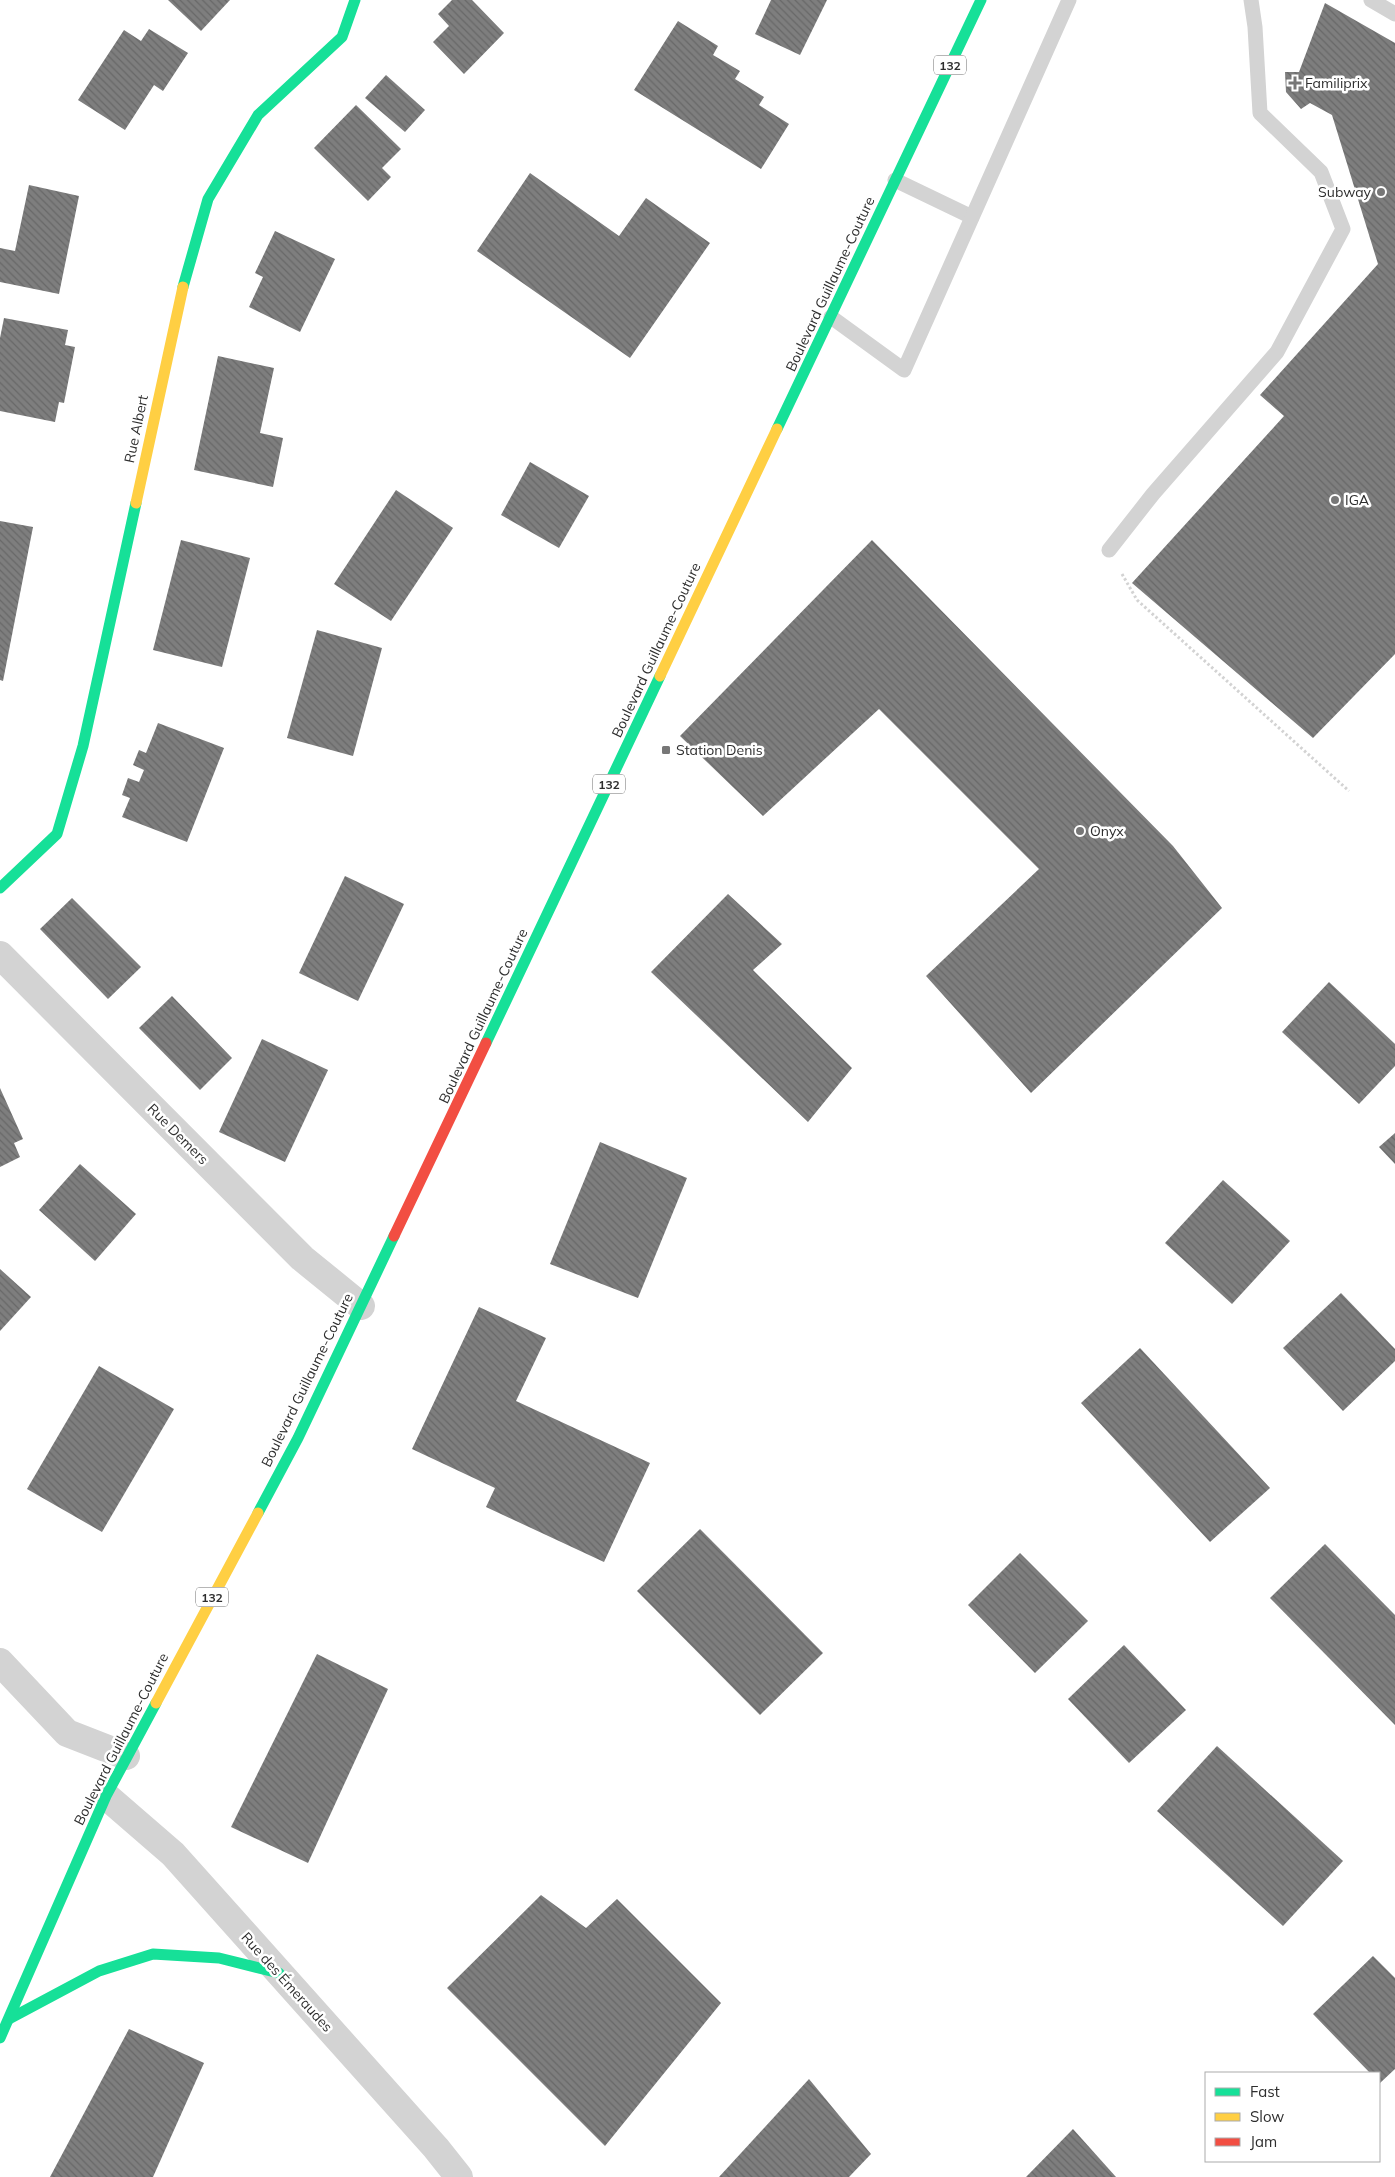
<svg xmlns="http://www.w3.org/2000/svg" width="1395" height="2177" viewBox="0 0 1395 2177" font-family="Mulish,sans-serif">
	<defs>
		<pattern id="building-back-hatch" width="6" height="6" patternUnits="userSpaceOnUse" patternTransform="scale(1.25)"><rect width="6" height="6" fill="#7e7e7e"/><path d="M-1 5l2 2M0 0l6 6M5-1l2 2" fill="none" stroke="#686868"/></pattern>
	</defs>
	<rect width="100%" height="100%" fill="#fff"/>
	<g fill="url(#building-back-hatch)">
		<polygon points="168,0 230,0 201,31"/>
		<polygon points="452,0 472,0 504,33 464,74 433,42 449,26 438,14"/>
		<polygon points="771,0 827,0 800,55 755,34"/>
		<polygon points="1325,3 1395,43 1395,654 1313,738 1132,583 1284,416 1260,395 1378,264 1332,115 1310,103 1301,109 1286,92 1285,72 1299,72"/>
		<polygon points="678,21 718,46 713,55 740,71 735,79 764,97 759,105 789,124 761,169 634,90"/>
		<polygon points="149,29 188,53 163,91 154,85 125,130 78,100 124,30 141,41"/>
		<polygon points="386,75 425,110 405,132 365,98"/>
		<polygon points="356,105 401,149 382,168 391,177 368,201 314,148"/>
		<polygon points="530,173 619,236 646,198 710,243 630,358 477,251"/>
		<polygon points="29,185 79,196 59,294 0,282 0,248 15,251"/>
		<polygon points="275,231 335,259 300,332 249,307 263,277 255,273"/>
		<polygon points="4,318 68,330 65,345 75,347 64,403 59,402 55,422 0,411 0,338"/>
		<polygon points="218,356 274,368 260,433 283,438 273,487 194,470"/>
		<polygon points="530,462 589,496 559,548 501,515"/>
		<polygon points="396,490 453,528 391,621 334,584"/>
		<polygon points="0,521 33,527 3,681 0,680"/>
		<polygon points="181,540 250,558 222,667 153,650"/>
		<polygon points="872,540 1173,846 1222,908 1031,1093 926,976 1039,869 879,709 763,816 680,736"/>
		<polygon points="317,630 382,648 353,756 287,738"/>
		<polygon points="158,723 224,748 187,842 122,817 130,798 122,795 128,778 139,782 144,770 133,765 139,750 146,753"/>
		<polygon points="345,876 404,904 358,1001 299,973"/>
		<polygon points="728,894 782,944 753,970 852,1068 808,1122 651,972"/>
		<polygon points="72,898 141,967 108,999 40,929"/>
		<polygon points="1329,982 1395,1044 1395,1066 1359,1104 1282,1032"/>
		<polygon points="172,996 232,1058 200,1090 139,1028"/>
		<polygon points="262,1039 328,1070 285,1162 219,1132"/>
		<polygon points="0,1088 23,1139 14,1143 20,1157 0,1167"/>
		<polygon points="1395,1133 1395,1164 1379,1147"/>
		<polygon points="600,1142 687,1178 638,1298 550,1264"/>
		<polygon points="80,1164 136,1214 95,1261 39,1210"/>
		<polygon points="1223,1180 1290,1241 1232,1304 1165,1243"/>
		<polygon points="0,1269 31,1297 0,1331"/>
		<polygon points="1341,1293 1395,1349 1395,1361 1343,1411 1283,1348"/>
		<polygon points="479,1307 546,1338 516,1401 650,1463 604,1562 486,1507 495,1488 412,1449"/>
		<polygon points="1140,1348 1270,1488 1210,1542 1081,1403"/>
		<polygon points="99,1366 174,1409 102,1532 27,1489"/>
		<polygon points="700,1529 823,1653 760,1715 637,1591"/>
		<polygon points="1325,1544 1395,1615 1395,1725 1270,1598"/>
		<polygon points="1020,1553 1088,1621 1035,1673 968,1605"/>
		<polygon points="1124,1645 1186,1710 1129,1763 1068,1699"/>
		<polygon points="317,1654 388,1689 308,1863 231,1827"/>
		<polygon points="1217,1746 1343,1861 1283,1926 1157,1811"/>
		<polygon points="541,1895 586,1928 617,1899 721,2003 605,2146 447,1988"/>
		<polygon points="1373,1956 1395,1978 1395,2069 1380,2083 1379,2073 1370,2073 1313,2014"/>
		<polygon points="129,2029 204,2063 153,2177 50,2177"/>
		<polygon points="809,2079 871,2154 849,2177 719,2177"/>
		<polygon points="1073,2129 1116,2177 1026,2177"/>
	</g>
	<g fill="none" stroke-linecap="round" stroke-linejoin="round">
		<polyline stroke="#d3d3d3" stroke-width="3" stroke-dasharray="2.5 2.5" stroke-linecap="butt" points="1122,574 1137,600 1349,791"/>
		<g stroke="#d3d3d3" stroke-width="15">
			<polyline points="1371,0 1395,14"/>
			<polyline points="895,180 972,217"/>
			<polyline points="831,317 904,370 1069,0"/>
			<polyline points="1109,550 1153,494 1277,352 1343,229 1321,172 1260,113 1255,27 1251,0"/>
		</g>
		<g stroke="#d3d3d3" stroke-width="28">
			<polyline points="0,955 302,1258 361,1306"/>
			<polyline points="0,1662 67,1733 126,1756"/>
			<polyline points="106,1796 173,1854 436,2148 459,2177"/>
		</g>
		<g stroke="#16e098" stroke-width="11">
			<polyline points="183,287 208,199 258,115 342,37 355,0"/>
			<polyline points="777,429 981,0"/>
			<polyline points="0,888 57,834 83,746 136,503"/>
			<polyline points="486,1043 660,676"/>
			<polyline points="258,1513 298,1438 394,1236"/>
			<polyline points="9,2019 99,1971 153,1954 219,1958 279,1973"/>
			<polyline points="0,2038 106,1796 156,1703"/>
		</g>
		<g stroke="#ffcf43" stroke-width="11">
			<polyline points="136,503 183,287"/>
			<polyline points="660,676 777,429"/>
			<polyline points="156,1703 258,1513"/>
		</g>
		<polyline stroke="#f24e42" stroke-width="11" points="394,1236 486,1043"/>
	</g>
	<g fill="#777" stroke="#fff" stroke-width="2">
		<path d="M1292.5 75.5h5v5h5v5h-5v5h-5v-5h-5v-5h5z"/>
		<circle cx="1381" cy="192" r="5"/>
		<circle cx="1335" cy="500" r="5"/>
		<rect x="661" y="745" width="10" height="10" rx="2.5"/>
		<circle cx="1080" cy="831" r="5"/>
	</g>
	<g text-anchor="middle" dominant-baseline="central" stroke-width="5" stroke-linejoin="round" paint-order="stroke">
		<g fill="#fff" stroke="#6d6d6d" stroke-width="1">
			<rect x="934" y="55.5" width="32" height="19" rx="4"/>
			<rect x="593" y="774.5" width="32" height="19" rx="4"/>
			<rect x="196" y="1587.5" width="32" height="19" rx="4"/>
		</g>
		<g font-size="12" font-weight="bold" fill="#2e2e2e">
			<text x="950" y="65">132</text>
			<text x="609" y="784">132</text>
			<text x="212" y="1597">132</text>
		</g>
		<g font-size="14" fill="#2e2e2e" stroke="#fff" text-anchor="start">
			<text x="1305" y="83">Familiprix</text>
			<text x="1371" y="192" text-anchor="end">Subway</text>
			<text x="1345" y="500">IGA</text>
			<text x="676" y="750">Station Denis</text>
			<text x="1090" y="831">Onyx</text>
		</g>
		<g font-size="14" fill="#2e2e2e" stroke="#fff">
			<text transform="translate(830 284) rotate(-65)">Boulevard Guillaume-Couture</text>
			<text transform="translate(136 429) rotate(-78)">Rue Albert</text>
			<text transform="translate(656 650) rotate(-65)">Boulevard Guillaume-Couture</text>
			<text transform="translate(483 1016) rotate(-65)">Boulevard Guillaume-Couture</text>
			<text transform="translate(178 1134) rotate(45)">Rue Demers</text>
			<text transform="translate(307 1380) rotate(-64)">Boulevard Guillaume-Couture</text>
			<text transform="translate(121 1739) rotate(-63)">Boulevard Guillaume-Couture</text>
			<text transform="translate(287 1982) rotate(48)">Rue des Émeraudes</text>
		</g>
	</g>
	<rect x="1205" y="2072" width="175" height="90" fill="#ffffff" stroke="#ababab"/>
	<rect x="1215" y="2088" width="25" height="8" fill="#16e098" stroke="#ababab"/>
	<text x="1250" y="2097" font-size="15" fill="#2e2e2e">Fast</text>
	<rect x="1215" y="2113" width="25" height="8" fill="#ffcf43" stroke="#ababab"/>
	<text x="1250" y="2122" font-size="15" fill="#2e2e2e">Slow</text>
	<rect x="1215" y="2138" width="25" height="8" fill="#f24e42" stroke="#ababab"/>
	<text x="1250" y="2147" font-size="15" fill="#2e2e2e">Jam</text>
</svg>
